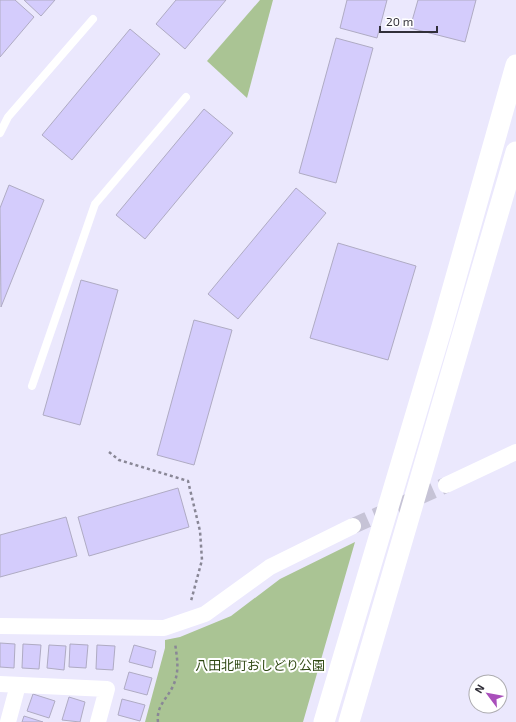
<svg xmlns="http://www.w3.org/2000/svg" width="516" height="722" viewBox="0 0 516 722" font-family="'Exo 2','Noto Sans JP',sans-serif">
	<rect width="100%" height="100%" fill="#ebe8fd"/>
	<g fill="#aac494">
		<polygon points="260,0 273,0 247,98 207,61"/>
		<polygon points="355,542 303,722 145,722 165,648 165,640 180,637 231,616 280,579"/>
	</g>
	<g fill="#d4ccfc" stroke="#afabc3">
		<polygon points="0,0 15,0 34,17 0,57"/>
		<polygon points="24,0 55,0 41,16"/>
		<polygon points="176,0 226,0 185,49 156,24"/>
		<polygon points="347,0 387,0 377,38 340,28"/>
		<polygon points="418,0 476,0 465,42 410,28"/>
		<polygon points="130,29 160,54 72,160 42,135"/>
		<polygon points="336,38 373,48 336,183 299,173"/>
		<polygon points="204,109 233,133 145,239 116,215"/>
		<polygon points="9,185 44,200 1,307 0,208"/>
		<polygon points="296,188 326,213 238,319 208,294"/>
		<polygon points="338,243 416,266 388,360 310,338"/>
		<polygon points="81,280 118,290 80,425 43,415"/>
		<polygon points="194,320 232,330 194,465 157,455"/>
		<polygon points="178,488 189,527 89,556 78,517"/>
		<polygon points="66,517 77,556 0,577 0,535"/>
		<polygon points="0,643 15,644 14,668 0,667"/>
		<polygon points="23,644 41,645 39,669 22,668"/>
		<polygon points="70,644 88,645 86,668 69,667"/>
		<polygon points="49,645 66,646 64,670 47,668"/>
		<polygon points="97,645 115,646 113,670 96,669"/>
		<polygon points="134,645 156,651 152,668 129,662"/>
		<polygon points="129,672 152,678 147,695 124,689"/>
		<polygon points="33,694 55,701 49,718 27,711"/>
		<polygon points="69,697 85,702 80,722 62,720"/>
		<polygon points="122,699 145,705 140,721 118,715"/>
		<polygon points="24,716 43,722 22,722"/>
	</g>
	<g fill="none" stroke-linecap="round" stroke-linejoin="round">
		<polyline stroke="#c6c3d6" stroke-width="16" stroke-dasharray="16 8" stroke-linecap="butt" points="353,526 446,485"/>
		<g stroke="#898796" stroke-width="2.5" stroke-dasharray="3 3" stroke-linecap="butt">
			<polyline points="109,452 119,460 188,481 200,531 202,560 191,601"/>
			<path d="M158 722C156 706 167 699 173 686 180 671 177 658 175 643"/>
		</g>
		<g stroke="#fff" stroke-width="8">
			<polyline points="0,133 8,117 93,19"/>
			<polyline points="32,386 95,204 186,97"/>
		</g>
		<g stroke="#fff" stroke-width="16">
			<polyline points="446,485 516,452"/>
			<polyline points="0,626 164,628 205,614 270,567 353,526"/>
			<polyline points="0,684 107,689 98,722"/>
			<polyline points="8,722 18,685"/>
		</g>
		<g stroke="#fff" stroke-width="21">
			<polyline points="324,722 441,330 516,65"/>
			<polyline points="349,722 516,152"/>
		</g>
	</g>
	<g text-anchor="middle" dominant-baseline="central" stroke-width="4" stroke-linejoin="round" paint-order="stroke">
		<g font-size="13" fill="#304914" stroke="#fff">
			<text x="260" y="665">八田北町おしどり公園</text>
		</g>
	</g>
	<g transform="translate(488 694) rotate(302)"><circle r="19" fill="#ffffff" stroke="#adacb0"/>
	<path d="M0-3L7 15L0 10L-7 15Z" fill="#a94fbb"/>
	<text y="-6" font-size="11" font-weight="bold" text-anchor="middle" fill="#312f39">N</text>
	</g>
	<path d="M380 26v6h57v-6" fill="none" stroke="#312f39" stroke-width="2"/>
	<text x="386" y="26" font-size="12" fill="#312f39" stroke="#ffffff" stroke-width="3" paint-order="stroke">20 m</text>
</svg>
